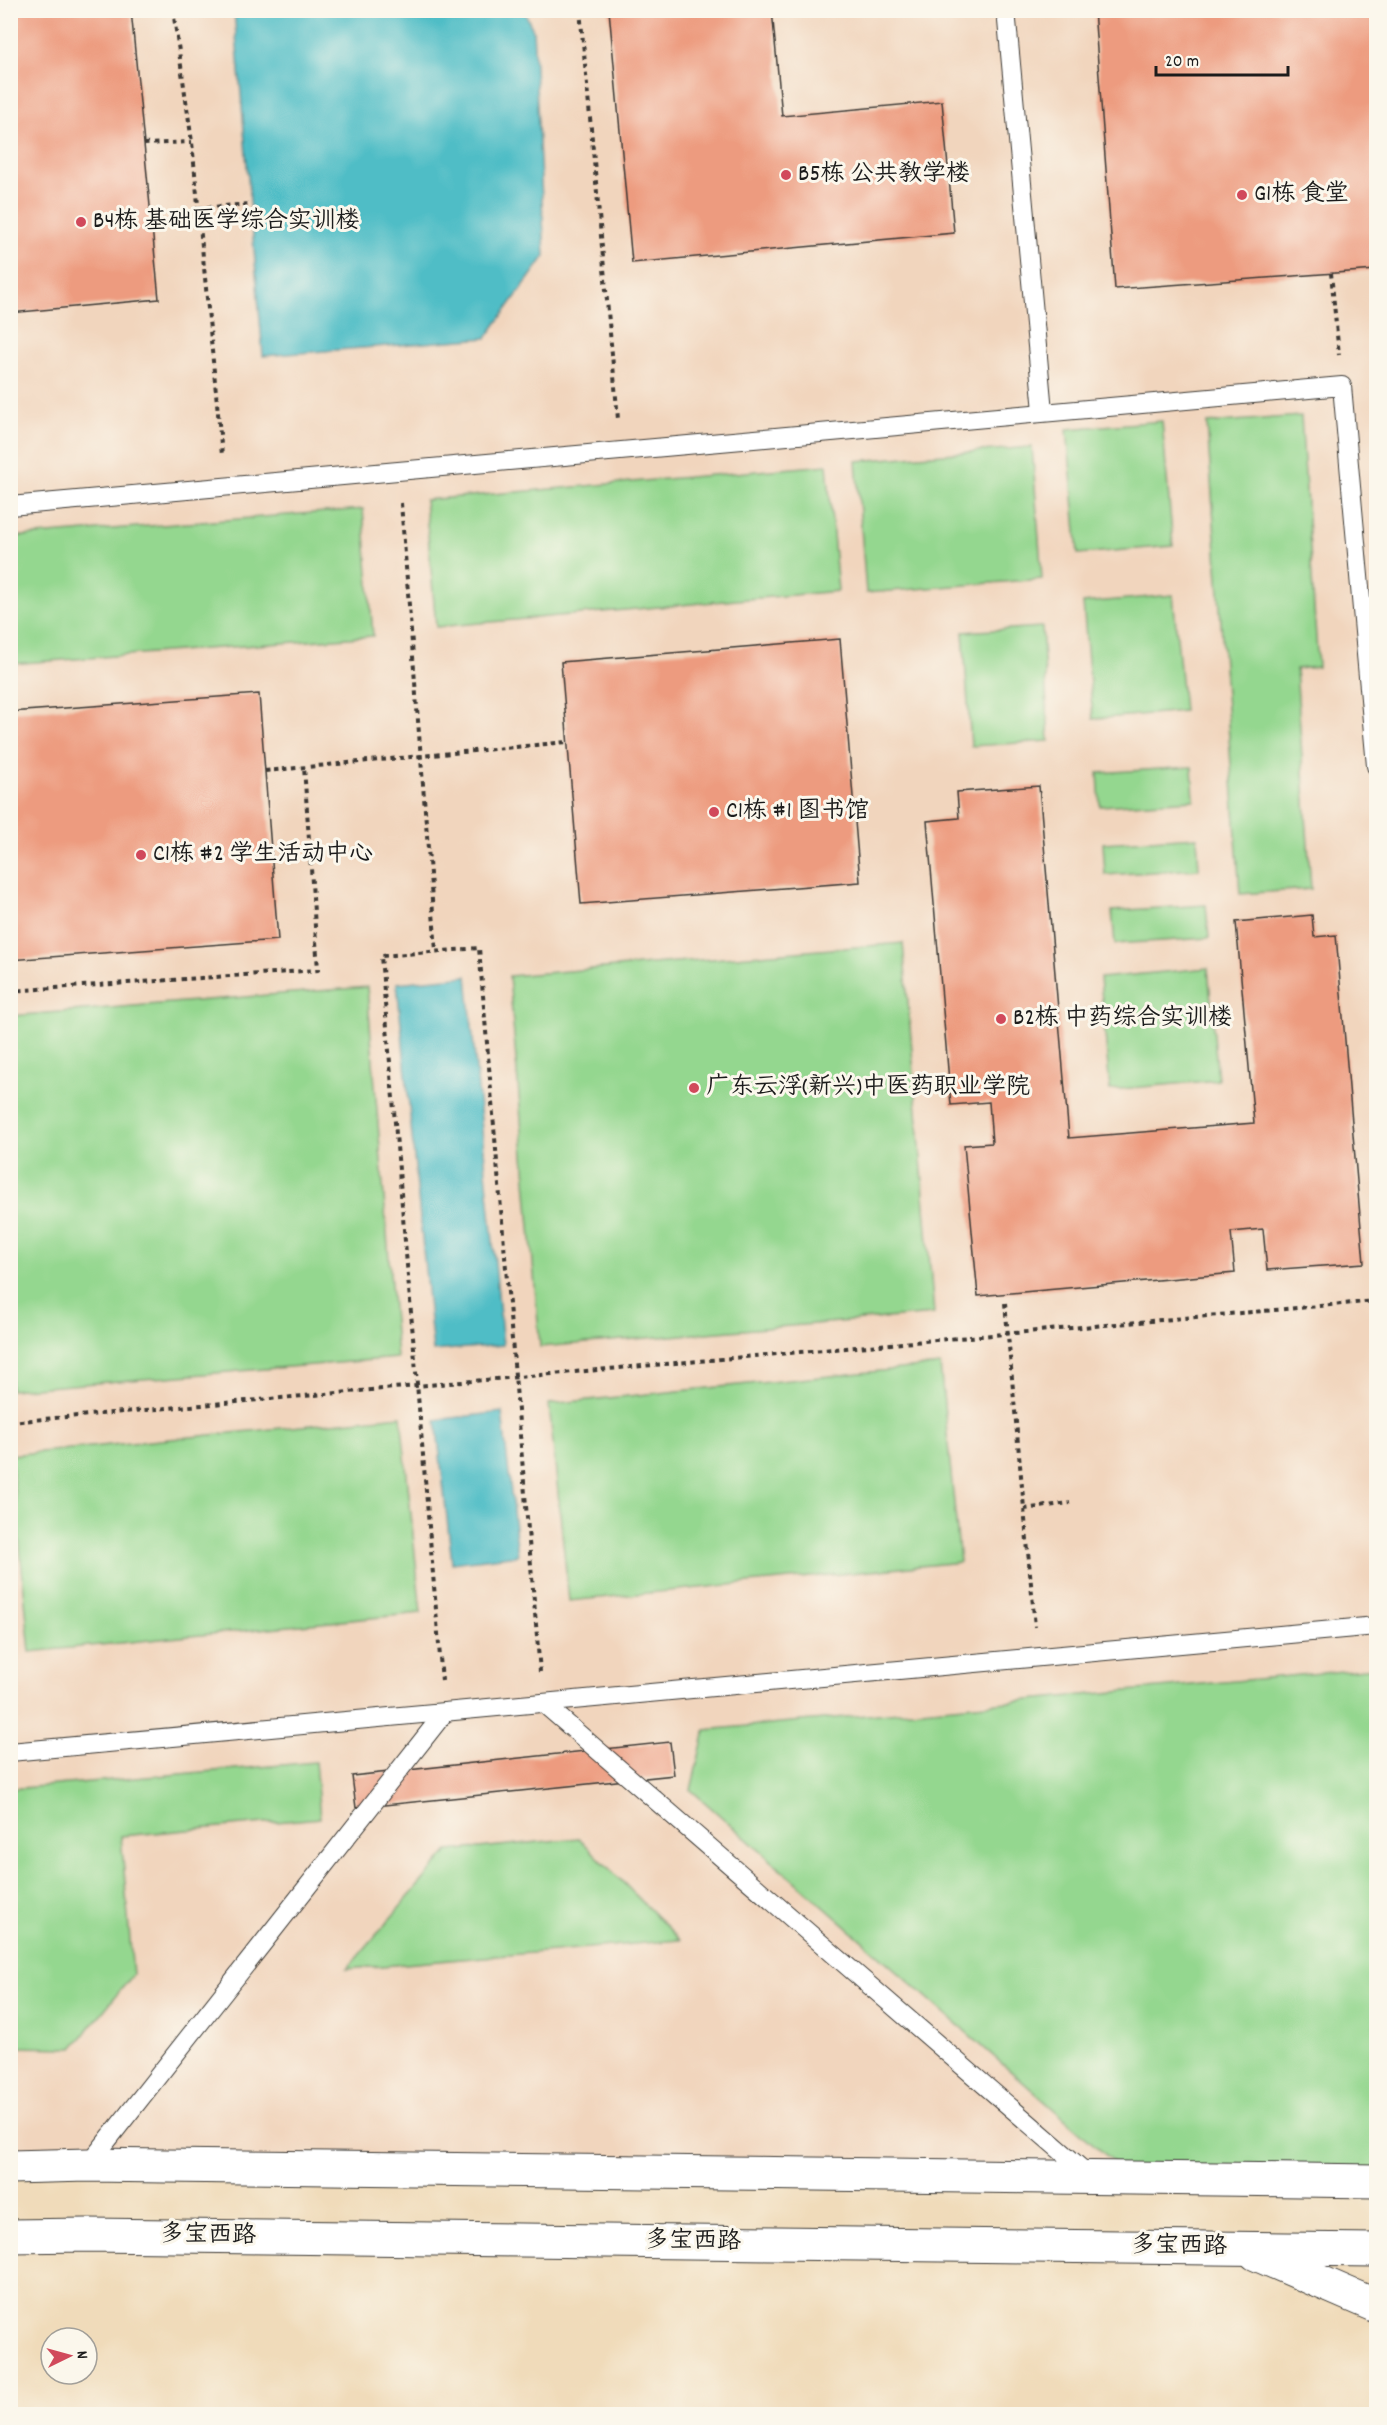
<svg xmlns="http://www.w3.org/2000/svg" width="1387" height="2425" viewBox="0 0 1387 2425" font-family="Dekko,'LXGW WenKai TC',sans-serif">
	<rect width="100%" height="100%" fill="#fbf7ec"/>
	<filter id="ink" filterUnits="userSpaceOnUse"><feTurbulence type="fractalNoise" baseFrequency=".0167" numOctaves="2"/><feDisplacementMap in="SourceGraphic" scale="12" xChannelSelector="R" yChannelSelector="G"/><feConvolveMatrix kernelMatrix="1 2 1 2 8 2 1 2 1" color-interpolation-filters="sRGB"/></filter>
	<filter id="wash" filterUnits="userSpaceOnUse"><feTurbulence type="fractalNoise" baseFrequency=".008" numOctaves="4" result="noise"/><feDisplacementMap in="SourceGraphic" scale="24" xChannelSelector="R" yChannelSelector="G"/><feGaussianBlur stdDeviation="1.35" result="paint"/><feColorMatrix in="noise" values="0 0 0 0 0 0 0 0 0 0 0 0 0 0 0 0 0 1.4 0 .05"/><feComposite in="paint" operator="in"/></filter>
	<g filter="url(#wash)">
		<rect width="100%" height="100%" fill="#f0dbba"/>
		<polygon fill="#f1d5bd" points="10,11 1376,11 1376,2181 11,2167"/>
		<g fill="#94d78f" stroke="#587a56" stroke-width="1.5">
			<polygon points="1301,416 1318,667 1296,669 1311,889 1240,894 1207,423"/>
			<polygon points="1162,421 1173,546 1078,554 1067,429"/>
			<polygon points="1032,447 1042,579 866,593 856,461"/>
			<polygon points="827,465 838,591 436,627 425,500"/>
			<polygon points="363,509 373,636 11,664 11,537"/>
			<polygon points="1173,595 1184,711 1093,719 1083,603"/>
			<polygon points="1042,627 1049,741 971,746 963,632"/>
			<polygon points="1192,767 1194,800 1100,806 1098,773"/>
			<polygon points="1197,837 1199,869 1105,875 1103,843"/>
			<polygon points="1206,905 1209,938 1115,944 1112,911"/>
			<polygon points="903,943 934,1314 540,1347 509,976"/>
			<polygon points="1208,968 1218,1080 1110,1090 1100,978"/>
			<polygon points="367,987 397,1358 11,1390 11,1016"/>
			<polygon points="940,1365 960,1562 569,1601 549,1404"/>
			<polygon points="401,1416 421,1613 30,1652 11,1455"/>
			<polygon points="1376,1668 1376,2181 1132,2178 691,1790 705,1730"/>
			<polygon points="315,1762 320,1818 121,1836 133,1975 73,2048 11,2047 11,1789"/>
			<polygon points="579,1838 680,1940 347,1969 448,1851"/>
		</g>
		<g fill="#4fbdc6" stroke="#366c71" stroke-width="1.5">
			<polygon points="234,11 524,11 533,30 545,256 486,338 263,356"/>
			<polygon points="467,976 503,1345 433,1351 397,983"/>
			<polygon points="502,1412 518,1555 452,1563 436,1420"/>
		</g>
		<g id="blocks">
			<g fill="#ed9b7f">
				<polygon points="10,10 131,10 159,299 10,313"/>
				<polygon points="609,10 772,10 782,116 942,101 954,233 632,263"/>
				<polygon points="1094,10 1376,10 1376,270 1115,289"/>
				<polygon points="840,639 860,882 581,904 561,662"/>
				<polygon points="259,694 278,940 10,960 10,712"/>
				<polygon points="1039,786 1069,1138 1254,1123 1236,922 1312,915 1314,937 1336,935 1364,1263 1267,1270 1263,1229 1231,1232 1235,1273 978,1296 964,1145 992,1143 989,1102 951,1105 927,821 959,818 957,792"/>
				<polygon points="670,1742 674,1775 356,1808 352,1776"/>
			</g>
		</g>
	</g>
	<g filter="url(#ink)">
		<use href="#blocks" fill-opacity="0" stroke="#3c3934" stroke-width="1.5"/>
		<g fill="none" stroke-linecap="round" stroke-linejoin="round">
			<defs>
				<g id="lane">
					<polyline points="1006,10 1043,411"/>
					<polyline points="10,506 1342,386 1376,766"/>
					<polyline points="543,1703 1091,2177"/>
					<polyline points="10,1752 1376,1626"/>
					<polyline points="88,2165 445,1712"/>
				</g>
				<g id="secondary">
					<polyline points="10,2167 88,2165 1376,2181"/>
					<polyline points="10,2236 87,2235 1376,2250"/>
					<polyline points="1256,2254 1376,2306"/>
				</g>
			</defs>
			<use href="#lane" stroke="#3c3934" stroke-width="20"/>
			<use href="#secondary" stroke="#3c3934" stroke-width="35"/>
			<g stroke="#3c3934" stroke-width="4" stroke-dasharray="4.5 4.5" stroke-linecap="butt">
				<polyline points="173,10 192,142 222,455"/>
				<polyline points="580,10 618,419"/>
				<polyline points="144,144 192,142"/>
				<polyline points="198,208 250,204"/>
				<polyline points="1331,273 1339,355"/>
				<polyline points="401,503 436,951"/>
				<polyline points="265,771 567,742"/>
				<polyline points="10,991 318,970 304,767"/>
				<polyline points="1005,1303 1035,1627"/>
				<polyline points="10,1422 1376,1301"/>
				<polyline points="1024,1509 1070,1503"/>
				<polyline points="442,1681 381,956 479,948 540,1672"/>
			</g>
			<use href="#lane" stroke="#fff" stroke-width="18"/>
			<use href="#secondary" stroke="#fff" stroke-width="33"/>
		</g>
	</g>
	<g fill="#d1495b" stroke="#fbf7ec" stroke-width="2">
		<circle cx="786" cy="175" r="6"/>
		<circle cx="1242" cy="195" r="6"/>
		<circle cx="81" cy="222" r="6"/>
		<circle cx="714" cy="812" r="6"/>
		<circle cx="141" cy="855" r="6"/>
		<circle cx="1001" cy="1019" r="6"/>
		<circle cx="694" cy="1088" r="6"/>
	</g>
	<g text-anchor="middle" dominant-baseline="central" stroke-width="6" stroke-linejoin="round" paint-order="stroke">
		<g font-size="24" fill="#1c1c1c" stroke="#fbf7ec" text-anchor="start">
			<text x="798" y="175">B5栋 公共教学楼</text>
			<text x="1254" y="195">G1栋 食堂</text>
			<text x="93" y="222">B4栋 基础医学综合实训楼</text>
			<text x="726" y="812">C1栋 #1 图书馆</text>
			<text x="153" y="855">C1栋 #2 学生活动中心</text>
			<text x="1013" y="1019">B2栋 中药综合实训楼</text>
			<text x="706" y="1088">广东云浮(新兴)中医药职业学院</text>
		</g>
		<g font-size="24" fill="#1c1c1c" stroke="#fbf7ec">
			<text transform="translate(208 2236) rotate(1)">多宝西路</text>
			<text transform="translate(693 2242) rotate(1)">多宝西路</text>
			<text transform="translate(1179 2247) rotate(1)">多宝西路</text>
		</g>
	</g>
	<rect width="1387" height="2425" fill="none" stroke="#fbf7ec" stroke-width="36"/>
	<g transform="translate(69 2356) rotate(85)"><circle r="28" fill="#fbf7ec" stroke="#a29f99" stroke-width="1.5"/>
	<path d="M0-4.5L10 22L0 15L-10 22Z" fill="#d1495b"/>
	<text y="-9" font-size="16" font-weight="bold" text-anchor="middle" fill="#1c1c1c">N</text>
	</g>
	<path d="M1156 66v9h132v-9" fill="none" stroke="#1c1c1c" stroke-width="3"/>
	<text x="1165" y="66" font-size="18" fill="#1c1c1c" stroke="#fbf7ec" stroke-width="4.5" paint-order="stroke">20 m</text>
</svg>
